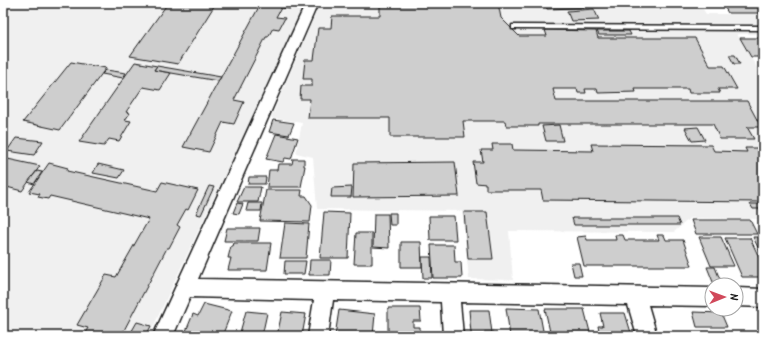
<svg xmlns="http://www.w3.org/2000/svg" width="766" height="339" viewBox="0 0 766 339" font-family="Kalam,sans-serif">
	<rect width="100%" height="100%" fill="#fff"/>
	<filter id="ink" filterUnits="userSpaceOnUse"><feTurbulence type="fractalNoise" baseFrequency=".025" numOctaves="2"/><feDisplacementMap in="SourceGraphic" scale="8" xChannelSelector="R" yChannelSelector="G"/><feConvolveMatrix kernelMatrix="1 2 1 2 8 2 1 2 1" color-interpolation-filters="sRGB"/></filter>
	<g filter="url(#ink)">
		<g fill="#f0f0f0">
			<polygon points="3,3 305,3 149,336 3,336"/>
			<polygon points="320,3 699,3 706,14 763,14 763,34 737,34 763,78 763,219 690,218 674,232 509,231 513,280 469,279 462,211 317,209 313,157 296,153 302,123 271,118"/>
		</g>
		<g fill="#cecece" stroke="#1c1c1c">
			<polygon points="168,3 216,3 178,64 130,56"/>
			<polygon points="261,3 293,3 290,9 281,8 276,17 285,18 279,29 273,28 268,37 266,37 234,100 244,102 234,124 223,122 209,152 183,147"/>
			<polygon points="380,3 498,3 501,18 519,36 547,36 545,30 596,31 598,38 695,38 710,66 724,66 737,89 718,89 720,93 689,93 688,89 635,89 636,92 598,93 597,89 585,89 586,93 578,93 577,89 553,89 556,101 747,101 761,127 747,127 754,139 720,139 713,124 538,124 538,126 506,126 505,121 463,121 465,137 390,137 390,118 308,118 310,99 300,99 301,86 312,86 312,79 303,79 305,60 314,60 318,28 331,28 332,16 380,16"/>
			<polygon points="543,3 688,3 688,4 547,9 546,5 544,5"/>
			<polygon points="722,3 760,3 763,7 763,13 728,13"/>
			<polygon points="594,9 599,20 571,21 567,11"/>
			<polygon points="597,31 629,31 631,35 599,35"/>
			<polygon points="740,38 763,38 763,57 751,57"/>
			<polygon points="729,55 735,55 740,64 734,64"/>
			<polygon points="71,62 106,68 60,130 23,122"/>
			<polygon points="135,62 157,66 154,70 171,73 160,90 143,87 126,112 130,113 125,120 131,121 119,141 109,139 104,146 79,142"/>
			<polygon points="157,66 221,77 218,81 154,70"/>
			<polygon points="106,70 126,73 123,78 102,74"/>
			<polygon points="273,120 294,123 289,135 269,132"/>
			<polygon points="559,125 563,141 546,141 542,126"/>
			<polygon points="698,127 705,140 692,141 685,128"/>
			<polygon points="276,134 298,138 291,159 285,158 283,162 266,159"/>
			<polygon points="16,138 43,141 34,155 7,151"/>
			<polygon points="492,144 512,144 513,150 593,151 591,144 711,145 714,151 747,152 745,148 763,148 763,202 543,200 541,190 486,190 486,184 476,183 473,162 483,162 481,150 493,150"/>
			<polygon points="3,158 40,166 22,191 3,186"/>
			<polygon points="293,159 304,159 304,166 305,166 301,187 267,187 269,170 277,170 278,164 292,164"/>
			<polygon points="455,162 459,196 353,197 354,163"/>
			<polygon points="49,163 68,168 67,171 157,191 162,182 198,190 188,210 186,209 177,225 180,227 169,248 167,248 121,336 83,336 88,328 77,325 106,275 116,277 149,219 50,196 48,199 38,197 40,194 29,192"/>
			<polygon points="98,164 124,170 119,178 93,173"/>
			<polygon points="37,171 42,172 34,184 28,182"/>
			<polygon points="249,177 266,177 265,184 248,184"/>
			<polygon points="209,186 214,187 201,215 196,214"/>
			<polygon points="244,187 261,187 258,202 237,202"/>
			<polygon points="352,187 351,197 331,197 332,188"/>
			<polygon points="266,190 302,190 301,196 306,196 312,205 310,222 260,221"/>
			<polygon points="237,203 243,204 239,214 233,213"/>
			<polygon points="248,203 262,203 261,211 246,211"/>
			<polygon points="750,204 763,204 763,209 753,209"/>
			<polygon points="324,212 350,213 348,258 320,258"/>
			<polygon points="464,212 487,212 493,259 468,259"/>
			<polygon points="389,213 396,213 396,225 390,225"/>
			<polygon points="374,214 388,214 389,248 373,247"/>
			<polygon points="429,216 454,216 456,240 430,240"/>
			<polygon points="572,218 677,218 680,225 574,225"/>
			<polygon points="691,220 750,220 757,234 696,234"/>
			<polygon points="285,223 309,224 306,258 280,258"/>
			<polygon points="227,228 260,228 258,241 224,241"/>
			<polygon points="356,233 372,233 372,264 354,264"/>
			<polygon points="615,235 623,235 625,240 659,240 657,235 664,235 666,240 683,240 692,266 584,266 577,237 586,236 587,240 616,240"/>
			<polygon points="699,237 721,237 734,266 711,266"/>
			<polygon points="753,237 763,237 763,258"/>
			<polygon points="725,238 750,238 763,266 763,277 742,277"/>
			<polygon points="401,242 421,242 422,267 401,267"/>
			<polygon points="234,243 271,243 267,270 228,270 231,258 228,258 231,246 233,246"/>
			<polygon points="431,245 454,245 455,262 461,262 462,278 433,278"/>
			<polygon points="422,257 431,257 432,278 423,278"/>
			<polygon points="310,260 331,260 330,275 309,275"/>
			<polygon points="285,261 306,261 304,274 284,274"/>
			<polygon points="571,263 579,263 582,276 574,276"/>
			<polygon points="707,267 715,267 721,282 713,282"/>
			<polygon points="204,304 232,311 222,336 184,336 193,314 198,316"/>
			<polygon points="388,308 420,308 421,321 413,321 413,327 420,327 420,336 388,336"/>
			<polygon points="506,308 539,309 544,336 510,336"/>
			<polygon points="545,309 584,309 591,336 558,336 557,332 550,332"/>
			<polygon points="339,310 375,314 373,336 335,336"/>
			<polygon points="469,310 489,310 492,333 471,333"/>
			<polygon points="246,311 267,313 262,336 239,336"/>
			<polygon points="282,312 306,314 302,336 277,336"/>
			<polygon points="693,312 721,313 727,327 697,327"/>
			<polygon points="600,313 625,313 632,336 600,336 598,326 603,326"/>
			<polygon points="137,322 151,326 146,336 129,336"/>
			<polygon points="730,334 730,336 701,336 700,335"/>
		</g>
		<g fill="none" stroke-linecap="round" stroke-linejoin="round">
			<defs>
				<polygon id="service" points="512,25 763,26 763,30 514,29 512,29"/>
				<g id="minor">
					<polygon points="306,3 318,3 198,279 712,288 712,306 648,305 657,336 637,336 628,305 460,302 463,336 443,336 441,302 333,300 328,336 308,336 314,300 190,297 173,336 153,336"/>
					<polygon points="736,288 763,289 763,307 736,306"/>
				</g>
			</defs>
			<use href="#service" stroke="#1c1c1c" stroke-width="3"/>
			<use href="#minor" stroke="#1c1c1c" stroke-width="3"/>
			<use href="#service" fill="#fff" fill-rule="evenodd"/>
			<use href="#minor" fill="#fff" fill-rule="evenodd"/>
		</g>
	</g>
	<rect width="766" height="339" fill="none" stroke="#fff" stroke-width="16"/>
	<rect x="8" y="8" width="750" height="323" fill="none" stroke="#1c1c1c" stroke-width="1.5" filter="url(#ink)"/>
	<g transform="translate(724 297) rotate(89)"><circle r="19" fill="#ffffff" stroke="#a4a4a4"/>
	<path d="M0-3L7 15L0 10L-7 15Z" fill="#d1495b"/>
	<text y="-6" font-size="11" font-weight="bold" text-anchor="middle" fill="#1c1c1c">N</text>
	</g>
</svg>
